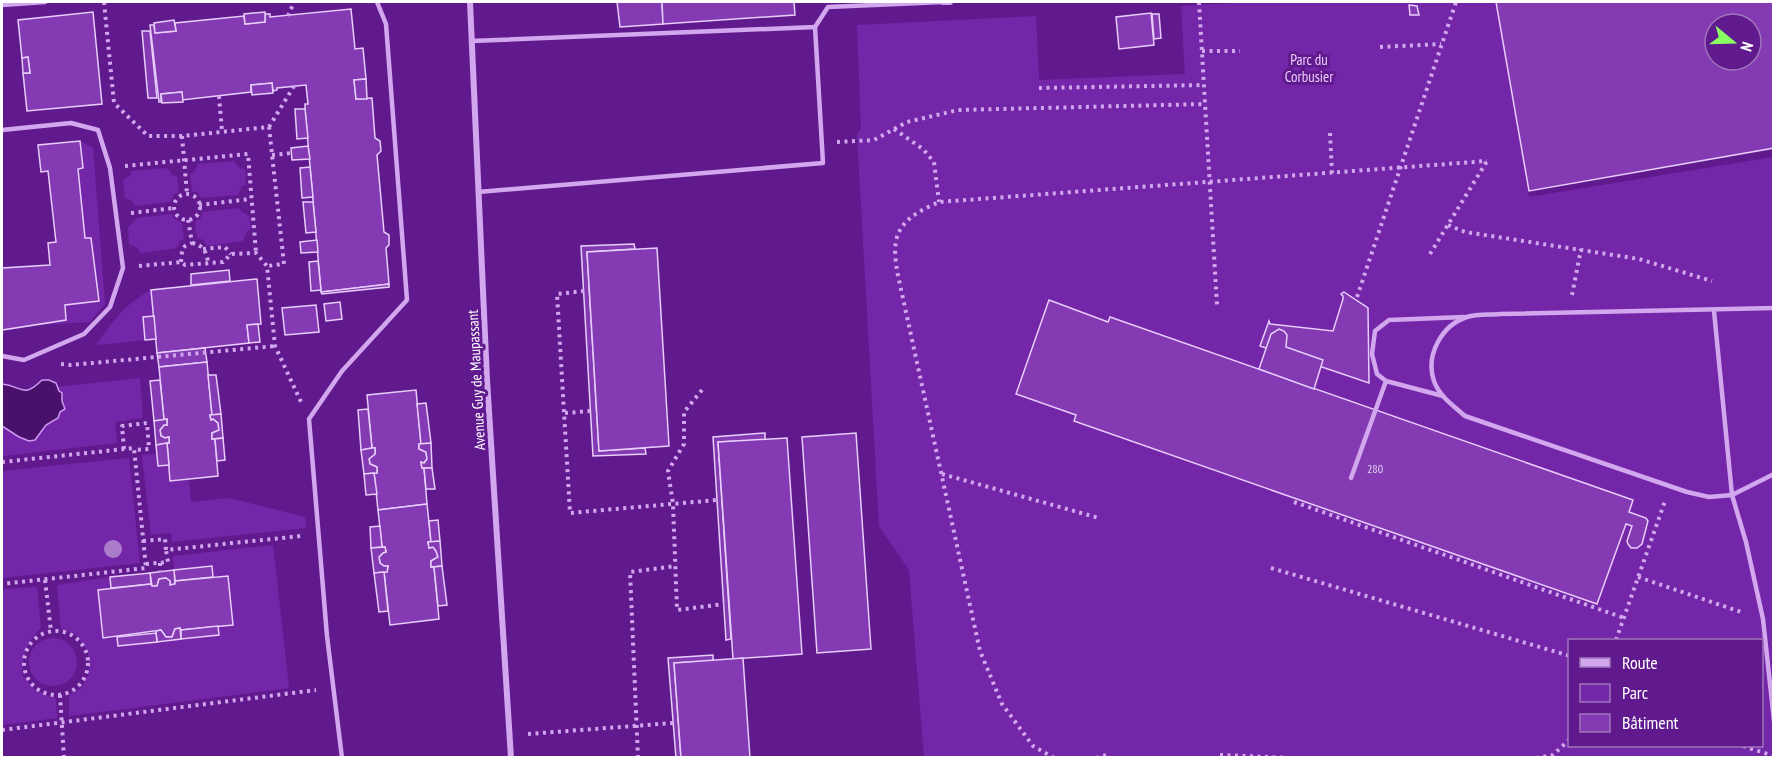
<svg xmlns="http://www.w3.org/2000/svg" width="1775" height="759" viewBox="0 0 1775 759" font-family="'PT Sans Narrow',sans-serif">
	<rect width="100%" height="100%" fill="#611a8e"/>
	<g fill="#7426a9" fill-rule="evenodd">
		<path d="M1251 2H1496L1529 197 1773 157V757H924L909 570 879 526 857 134 861 129 857 25 1036 16 1039 80 1185 74 1181 6ZM1570 640H1762V746H1570Z"/>
		<polygon points="80,141 93,148 105,304 90,322 40,325 40,323 66,320 65,305 99,300 92,239 85,238 78,169 83,168"/>
		<polygon points="234,161 239,168 245,169 246,185 242,186 238,195 201,198 198,193 192,191 190,174 194,172 198,164"/>
		<polygon points="167,168 172,175 177,176 179,192 174,194 171,202 135,206 133,201 125,198 123,180 131,175 131,171"/>
		<polygon points="239,208 242,212 249,216 251,229 246,233 243,241 207,246 204,240 197,238 195,222 200,219 203,212"/>
		<polygon points="172,214 174,218 182,223 184,239 180,241 177,248 140,253 138,248 129,244 128,228 137,218"/>
		<path d="M151 290 154 316 143 317 145 340 96 345C114 320 124 305 151 290Z"/>
		<polygon points="140,378 143,418 115,422 117,443 2,456 2,426 29,441 39,435 62,401 62,393 57,387"/>
		<polygon points="156,454 158,466 169,465 170,481 189,479 191,502 229,498 305,517 306,528 172,542 171,533 151,535 142,455"/>
		<polygon points="129,458 140,563 2,578 2,471"/>
		<polygon points="273,545 289,688 69,716 69,695 81,688 89,674 88,651 75,634 61,629 57,585 110,577 111,588 98,590 102,638 117,637 118,645 219,635 218,626 233,624 228,576 213,577 212,566 174,570 173,556"/>
		<path d="M37 587 41 628C26 642 23 655 22 675L35 690 56 699 57 718 2 725V589Z"/>
		<circle cx="53" cy="662" r="24"/>
	</g>
	<path fill="#4a116c" stroke="#cd9af0" stroke-width="1.5" d="M42 380H49L56 383 59 391 62 393V401L65 409 60 412 58 418 46 425 35 440 29 441 19 437 2 426V384C22 386 23 399 42 380Z"/>
	<g fill="#833ab3" stroke="#e8cdfa" stroke-width="1.5" fill-rule="evenodd">
		<polygon points="617,2 662,2 663,24 620,27"/>
		<polygon points="662,2 794,2 795,15 663,24"/>
		<path d="M1496 2H1774V148L1529 191ZM1715 24H1751V60H1715Z"/>
		<polygon points="1409,5 1417,6 1419,15 1410,15"/>
		<polygon points="351,9 355,49 363,48 366,79 354,80 356,99 372,98 375,138 380,141 381,151 377,155 384,232 389,235 389,245 386,248 389,284 321,292 305,109 305,104 308,104 306,85 277,88 277,90 273,91 272,83 251,85 251,92 182,100 182,92 161,94 161,102 159,102 150,25 154,25 155,33 176,31 175,23 244,16 245,24 265,22 265,14 270,14 270,17"/>
		<polygon points="93,12 102,104 27,111 23,73 30,73 28,57 22,58 18,20"/>
		<polygon points="265,12 265,22 245,24 244,14"/>
		<polygon points="1151,13 1154,45 1119,49 1116,17"/>
		<polygon points="1152,14 1159,14 1161,38 1154,39"/>
		<polygon points="174,20 176,31 155,33 154,23"/>
		<polygon points="142,31 150,31 157,98 148,98"/>
		<polygon points="28,57 30,73 23,73 22,58"/>
		<polygon points="366,79 367,99 356,99 354,80"/>
		<polygon points="272,83 273,93 252,95 251,85"/>
		<polygon points="182,92 183,102 162,103 161,94"/>
		<polygon points="295,109 305,109 308,138 297,139"/>
		<polygon points="80,141 83,168 78,169 85,238 91,238 99,301 65,305 66,320 2,330 2,268 50,265 48,243 56,242 48,171 41,172 38,145"/>
		<polygon points="308,146 310,159 292,160 291,148"/>
		<polygon points="310,167 313,197 302,198 300,168"/>
		<polygon points="303,202 313,202 316,232 306,233"/>
		<polygon points="317,240 318,252 301,253 300,242"/>
		<polygon points="634,244 635,249 587,252 599,451 645,448 646,454 593,456 581,246"/>
		<polygon points="657,248 669,446 599,451 587,252"/>
		<polygon points="318,261 321,290 311,291 309,262"/>
		<polygon points="229,270 230,281 191,285 191,274"/>
		<polygon points="257,279 261,324 247,325 249,343 157,353 151,290"/>
		<polygon points="389,284 389,287 322,294 321,292"/>
		<polygon points="1344,292 1368,308 1369,383 1260,346 1269,321 1270,324 1333,331 1343,299 1343,296 1341,294"/>
		<polygon points="1049,300 1108,322 1110,317 1633,500 1629,512 1646,518 1648,521 1642,544 1637,548 1631,548 1628,544 1627,541 1632,526 1626,524 1597,604 1074,421 1076,415 1016,394"/>
		<polygon points="340,302 342,319 326,321 324,304"/>
		<polygon points="316,305 319,332 285,335 282,308"/>
		<polygon points="154,316 156,339 145,340 143,317"/>
		<polygon points="258,324 260,342 249,343 247,325"/>
		<polygon points="1279,329 1284,331 1287,335 1286,347 1323,360 1314,389 1259,369 1271,334"/>
		<polygon points="205,348 207,362 159,367 157,353"/>
		<polygon points="207,362 212,415 210,415 211,420 213,419 218,423 219,430 212,433 212,439 215,439 218,476 170,481 167,443 169,443 169,437 165,438 161,436 160,430 164,425 167,425 167,419 164,420 159,367"/>
		<polygon points="208,375 216,375 221,414 212,415"/>
		<polygon points="160,380 164,420 154,421 150,381"/>
		<polygon points="416,390 421,444 419,444 419,449 426,452 427,459 424,463 421,462 422,468 424,468 427,504 378,510 374,473 377,473 377,467 370,464 369,459 375,454 375,448 372,448 367,395"/>
		<polygon points="426,403 431,443 421,444 417,404"/>
		<polygon points="368,409 372,448 361,450 358,410"/>
		<polygon points="221,414 223,438 212,439 212,433 219,430 218,423 213,419 211,420 210,415"/>
		<polygon points="167,419 167,425 164,425 160,430 161,436 165,438 169,437 169,443 156,445 154,421"/>
		<polygon points="765,433 765,440 718,442 731,639 726,640 713,437"/>
		<polygon points="856,433 871,649 817,653 802,437"/>
		<polygon points="223,438 225,460 217,461 215,439"/>
		<polygon points="787,438 802,654 733,659 718,442"/>
		<polygon points="167,443 169,465 158,466 156,445"/>
		<polygon points="431,443 432,468 422,468 421,462 424,463 427,459 426,452 419,449 419,444"/>
		<polygon points="372,448 375,448 375,454 369,459 370,464 377,467 377,473 364,474 361,450"/>
		<polygon points="424,468 432,468 435,489 426,489"/>
		<polygon points="374,473 377,494 366,495 364,474"/>
		<polygon points="427,504 431,542 428,542 429,548 433,547 436,551 438,557 431,561 431,567 434,567 439,619 390,625 384,572 387,572 388,566 384,566 380,563 379,557 383,553 386,552 385,547 382,547 378,510"/>
		<polygon points="438,520 440,541 431,542 429,521"/>
		<polygon points="380,526 382,547 371,548 370,527"/>
		<polygon points="440,541 442,566 431,567 431,561 438,557 436,551 433,547 429,548 428,542"/>
		<polygon points="385,547 386,552 383,553 379,557 380,563 384,566 388,566 387,572 374,573 371,548"/>
		<polygon points="212,566 213,577 175,581 174,570"/>
		<polygon points="442,566 447,605 438,606 434,567"/>
		<polygon points="174,570 175,584 170,585 170,581 166,578 159,579 157,586 152,586 150,573"/>
		<polygon points="384,572 388,611 379,612 374,573"/>
		<polygon points="150,573 151,584 111,588 110,577"/>
		<polygon points="228,576 233,625 181,630 180,628 175,629 172,637 166,637 161,630 103,638 98,590 151,584 152,586 157,586 159,579 166,578 170,581 170,585 175,584 175,581"/>
		<polygon points="218,626 219,635 181,639 181,630"/>
		<polygon points="180,628 181,639 157,642 156,631 161,630 166,637 172,637 175,629"/>
		<polygon points="156,633 157,642 118,646 117,637"/>
		<polygon points="713,655 713,661 674,663 681,758 676,758 668,658"/>
		<polygon points="743,658 750,758 681,758 674,663"/>
	</g>
	<g fill="none" stroke-linecap="round" stroke-linejoin="round">
		<g stroke="#d2a7ee" stroke-width="4" stroke-dasharray="3 4.5" stroke-linecap="butt">
			<polyline points="104,2 114,103 148,136 182,136 269,127 284,264 267,266"/>
			<polyline points="1199,2 1217,305"/>
			<polyline points="288,16 294,2"/>
			<polyline points="1380,47 1441,44"/>
			<polyline points="1202,51 1240,51"/>
			<polyline points="1039,88 1204,85"/>
			<polyline points="219,96 222,131"/>
			<polyline points="269,127 294,86"/>
			<polyline points="894,129 923,149 934,162 939,202"/>
			<polyline points="1330,133 1332,173"/>
			<polyline points="182,136 187,194"/>
			<polyline points="837,142 874,140 907,122 958,110 1206,104"/>
			<polyline points="272,155 291,153"/>
			<polyline points="125,166 248,154 256,253"/>
			<circle cx="187" cy="207" r="13"/>
			<polyline points="199,205 251,199"/>
			<polyline points="131,213 174,208"/>
			<polyline points="1448,225 1465,232 1639,259 1712,281"/>
			<path d="M192 243C203 245 207 252 208 263"/>
			<polyline points="203,249 225,247 231,254"/>
			<polyline points="1430,254 1487,161"/>
			<polyline points="181,262 182,251 185,246 192,243 188,219"/>
			<polyline points="139,266 181,262 185,265 223,262 231,254 256,253 267,266 275,346 301,402"/>
			<polyline points="584,291 557,294 570,513 717,500"/>
			<polyline points="1572,295 1581,249"/>
			<polyline points="1357,297 1456,2"/>
			<polyline points="61,364 71,365 275,346"/>
			<polyline points="702,390 684,412 684,444 668,471 673,504 677,610 724,604"/>
			<polyline points="565,413 590,411"/>
			<polyline points="124,449 122,426 147,423 149,449 134,450"/>
			<polyline points="2,462 134,448 146,568 2,584"/>
			<polyline points="942,474 1099,518"/>
			<polyline points="1294,502 1624,618"/>
			<polyline points="143,541 165,539 166,550 301,536"/>
			<polyline points="160,563 160,572"/>
			<polyline points="146,564 168,562 166,550"/>
			<polyline points="1271,568 1570,656"/>
			<polyline points="1638,577 1744,613"/>
			<polyline points="45,580 51,631"/>
			<circle cx="56" cy="663" r="32"/>
			<polyline points="1616,640 1665,501"/>
			<polyline points="60,695 64,758"/>
			<polyline points="2,730 316,690"/>
			<polyline points="528,734 673,723"/>
			<polyline points="1743,746 1774,756"/>
			<polyline points="1220,755 1293,758"/>
			<polyline points="638,758 630,572 676,566"/>
			<path d="M1054 758 1033 746 1002 704 980 651 897 271C896 262 894 251 896 242 899 220 921 210 939 202L1487 161"/>
			<polyline points="1096,758 1110,754"/>
			<polyline points="1536,758 1553,755 1570,739"/>
		</g>
		<g stroke="#d2a7ee" stroke-width="4.5">
			<polyline points="2,5 45,2"/>
			<polyline points="815,27 828,7 943,2"/>
			<polyline points="471,41 815,27 823,163 478,192"/>
			<polyline points="2,130 71,123 98,130 110,168 123,268 110,307 84,334 24,360 2,356"/>
			<path d="M1774 308 1500 314C1490 315 1477 314 1467 317 1442 325 1425 355 1434 381 1439 396 1454 406 1465 416L1687 492 1709 497 1732 495 1746 542 1763 619 1774 721"/>
			<polyline points="1714,311 1732,495 1774,474"/>
			<polyline points="1443,396 1386,381 1377,374 1372,354 1375,331 1389,320 1464,317"/>
			<polyline points="1351,478 1386,381"/>
			<polyline points="342,758 327,636 309,419 342,371 407,300 386,24 377,2"/>
		</g>
		<g stroke="#d2a7ee" stroke-width="6">
			<polyline points="470,2 487,380 511,758"/>
			<polyline points="943,2 950,2"/>
		</g>
	</g>
	<circle fill="#ab7cc9" cx="113" cy="549" r="9"/>
	<g text-anchor="middle" dominant-baseline="central" stroke-width="6" stroke-linejoin="round" paint-order="stroke">
		<g font-size="12" fill="#e0ceec">
			<text x="1375" y="468">280</text>
		</g>
		<g font-size="15" fill="#e8cdfa" stroke="#611a8e">
			<text x="1309" y="59">Parc du<tspan x="1309" dy="17">Corbusier</tspan></text>
		</g>
		<g font-size="15" fill="#fff" stroke="#611a8e">
			<text transform="translate(476 380) rotate(-93)">Avenue Guy de Maupassant</text>
		</g>
	</g>
	<rect width="1775" height="759" fill="none" stroke="#ffffff" stroke-width="6"/>
	<rect x="1568" y="639" width="195" height="108" fill="#611a8e" stroke="#a076bb" stroke-width="1.5"/>
	<rect x="1580" y="658" width="30" height="9" fill="#d2a7ee" stroke="#a076bb" stroke-width="1.5"/>
	<text x="1622" y="669" font-size="18" fill="#ffffff">Route</text>
	<rect x="1580" y="684" width="30" height="18" fill="#7426a9" stroke="#a076bb" stroke-width="1.5"/>
	<text x="1622" y="699" font-size="18" fill="#ffffff">Parc</text>
	<rect x="1580" y="714" width="30" height="18" fill="#833ab3" stroke="#a076bb" stroke-width="1.5"/>
	<text x="1622" y="729" font-size="18" fill="#ffffff">Bâtiment</text>
	<g transform="translate(1733 42) rotate(109)"><circle r="28" fill="#611a8e" stroke="#a076bb" stroke-width="1.5"/>
	<path d="M0-4.5L10 22L0 15L-10 22Z" fill="#89ff64"/>
	<text y="-9" font-size="16" font-weight="bold" text-anchor="middle" fill="#ffffff">N</text>
	</g>
</svg>
